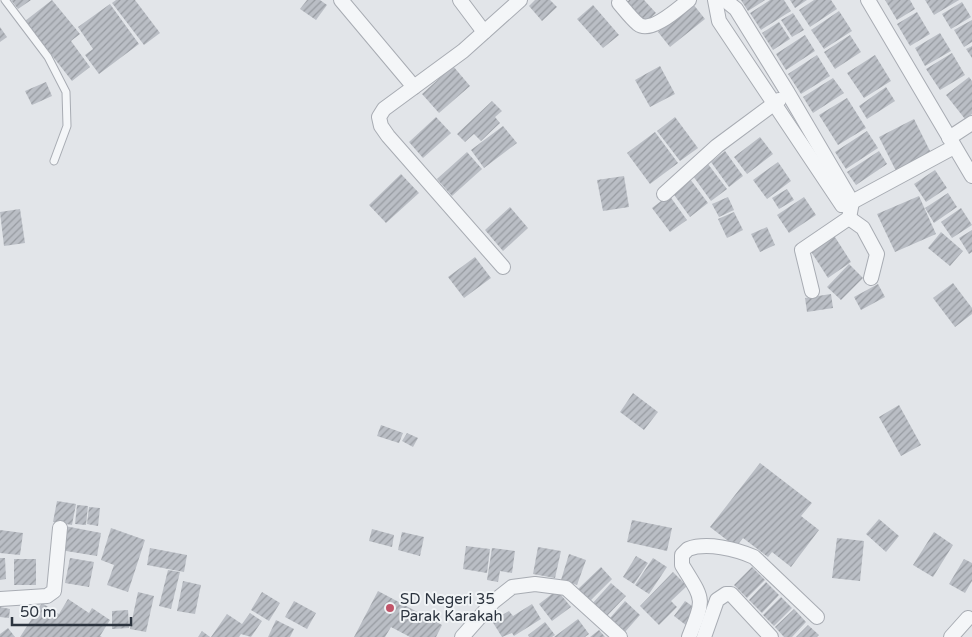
<svg xmlns="http://www.w3.org/2000/svg" width="972" height="637" viewBox="0 0 972 637" font-family="'Varela Round',sans-serif">
	<defs>
		<pattern id="building-hatch" width="6" height="6" patternUnits="userSpaceOnUse" patternTransform="scale(1.25)"><rect width="6" height="6" fill="#babec5"/><path d="M-1 1l2-2M0 6l6-6M5 7l2-2" fill="none" stroke="#979ba1"/></pattern>
	</defs>
	<rect width="100%" height="100%" fill="#e2e5e9"/>
	<g fill="url(#building-hatch)">
		<polygon points="11,0 31,0 18,9"/>
		<polygon points="52,0 80,34 71,41 90,67 72,81 25,21"/>
		<polygon points="116,0 135,0 160,33 144,45 112,3"/>
		<polygon points="307,0 320,0 327,5 316,20 300,9"/>
		<polygon points="535,0 550,0 557,7 542,21 529,6"/>
		<polygon points="629,0 644,0 656,13 643,25 624,5"/>
		<polygon points="741,0 765,0 748,11"/>
		<polygon points="770,0 784,0 791,11 761,30 750,13"/>
		<polygon points="790,0 807,0 795,8"/>
		<polygon points="814,0 831,0 837,9 810,27 799,10"/>
		<polygon points="885,0 910,0 915,9 897,20"/>
		<polygon points="925,0 959,0 934,15"/>
		<polygon points="962,2 971,17 951,29 942,14"/>
		<polygon points="110,4 139,44 99,74 85,55 93,49 78,27"/>
		<polygon points="693,4 705,19 670,47 658,32"/>
		<polygon points="593,5 619,35 603,48 577,19"/>
		<polygon points="839,11 852,31 824,49 811,30"/>
		<polygon points="917,12 930,34 910,46 897,24"/>
		<polygon points="793,13 804,30 792,37 781,20"/>
		<polygon points="972,20 972,42 964,47 954,30"/>
		<polygon points="779,22 790,39 773,50 762,33"/>
		<polygon points="0,27 7,37 0,42"/>
		<polygon points="940,33 951,51 925,66 915,48"/>
		<polygon points="805,35 815,51 786,70 776,54"/>
		<polygon points="850,35 861,52 835,69 824,52"/>
		<polygon points="972,46 972,58 966,49"/>
		<polygon points="952,53 965,75 940,90 926,69"/>
		<polygon points="817,55 830,76 801,94 788,74"/>
		<polygon points="875,55 891,81 864,98 847,73"/>
		<polygon points="453,66 470,86 439,113 422,94"/>
		<polygon points="660,66 675,94 650,107 635,80"/>
		<polygon points="969,77 972,81 972,114 965,119 946,95"/>
		<polygon points="833,78 844,93 813,113 803,97"/>
		<polygon points="46,82 52,96 32,105 25,91"/>
		<polygon points="886,87 895,101 867,119 859,106"/>
		<polygon points="847,98 866,128 838,145 819,115"/>
		<polygon points="492,101 502,111 495,117 500,123 481,141 474,134 465,142 457,134"/>
		<polygon points="436,117 451,133 423,158 409,142"/>
		<polygon points="675,117 698,148 680,161 657,131"/>
		<polygon points="914,119 931,153 896,171 879,137"/>
		<polygon points="503,126 517,143 484,168 471,150"/>
		<polygon points="867,131 878,148 846,169 835,152"/>
		<polygon points="655,132 678,163 650,184 627,153"/>
		<polygon points="760,137 773,154 747,174 734,157"/>
		<polygon points="725,151 743,176 729,187 711,162"/>
		<polygon points="879,151 887,164 856,185 847,172"/>
		<polygon points="467,152 482,169 452,196 437,179"/>
		<polygon points="778,162 791,181 767,199 753,180"/>
		<polygon points="708,164 727,189 711,201 693,176"/>
		<polygon points="935,170 947,188 926,202 914,184"/>
		<polygon points="401,174 419,193 386,223 369,205"/>
		<polygon points="624,176 629,207 603,211 597,180"/>
		<polygon points="690,179 708,203 690,217 672,192"/>
		<polygon points="787,189 794,200 779,209 772,198"/>
		<polygon points="948,193 957,207 934,223 925,208"/>
		<polygon points="669,195 687,220 670,232 652,208"/>
		<polygon points="919,196 936,234 895,252 877,214"/>
		<polygon points="728,197 734,210 719,217 712,204"/>
		<polygon points="804,197 816,215 789,233 777,215"/>
		<polygon points="510,207 528,228 503,251 485,230"/>
		<polygon points="961,208 972,225 952,238 941,222"/>
		<polygon points="20,209 25,243 4,246 0,212"/>
		<polygon points="734,212 743,230 727,238 718,219"/>
		<polygon points="767,227 775,245 760,252 751,234"/>
		<polygon points="972,230 972,252 969,254 959,238"/>
		<polygon points="941,232 963,251 950,266 928,248"/>
		<polygon points="833,234 851,262 828,278 810,250"/>
		<polygon points="475,257 491,278 464,298 448,277"/>
		<polygon points="849,264 863,278 841,300 827,287"/>
		<polygon points="953,283 972,308 972,314 955,327 933,298"/>
		<polygon points="878,284 885,297 861,310 854,297"/>
		<polygon points="831,294 833,308 807,312 805,298"/>
		<polygon points="633,393 658,412 644,430 620,412"/>
		<polygon points="899,405 921,445 901,456 879,417"/>
		<polygon points="381,425 403,433 399,443 377,436"/>
		<polygon points="407,433 418,438 413,447 402,441"/>
		<polygon points="760,463 812,503 801,516 819,530 791,567 772,552 768,557 743,538 736,547 710,527"/>
		<polygon points="57,501 76,504 72,525 53,522"/>
		<polygon points="77,505 88,506 86,525 75,524"/>
		<polygon points="89,507 100,508 98,526 87,524"/>
		<polygon points="879,519 899,536 886,552 866,534"/>
		<polygon points="632,520 672,528 667,551 627,542"/>
		<polygon points="65,526 101,533 97,556 60,550"/>
		<polygon points="111,528 145,540 128,592 107,585 114,565 101,560"/>
		<polygon points="372,529 394,535 392,547 369,541"/>
		<polygon points="0,530 23,533 20,555 0,553"/>
		<polygon points="402,532 424,537 420,556 398,550"/>
		<polygon points="934,532 953,545 933,577 913,565"/>
		<polygon points="837,538 864,541 860,581 832,578"/>
		<polygon points="466,546 490,549 487,573 463,569"/>
		<polygon points="538,547 561,551 555,578 533,574"/>
		<polygon points="150,548 187,555 184,572 147,565"/>
		<polygon points="492,548 515,551 512,573 500,571 498,582 487,580"/>
		<polygon points="569,554 586,560 577,585 561,580"/>
		<polygon points="636,556 648,563 634,584 623,577"/>
		<polygon points="0,558 5,558 6,579 0,580"/>
		<polygon points="70,558 94,562 89,587 65,583"/>
		<polygon points="653,558 667,567 649,594 635,585"/>
		<rect x="14" y="559" width="22" height="26"/>
		<polygon points="964,559 972,563 972,581 965,593 949,584"/>
		<polygon points="601,567 612,579 589,602 577,590"/>
		<polygon points="752,567 765,580 747,598 734,585"/>
		<polygon points="168,570 180,572 171,609 159,606"/>
		<polygon points="673,572 687,586 671,601 677,607 659,625 640,606"/>
		<polygon points="183,581 201,585 195,614 177,611"/>
		<polygon points="766,582 779,595 762,613 749,600"/>
		<polygon points="611,583 626,596 605,618 591,605"/>
		<polygon points="557,590 571,607 552,621 539,604"/>
		<polygon points="378,591 442,625 436,637 410,637 391,627 385,637 354,637"/>
		<polygon points="138,592 154,596 146,632 130,629"/>
		<polygon points="262,592 280,603 269,621 251,610"/>
		<polygon points="781,597 792,608 774,626 763,615"/>
		<polygon points="68,599 89,613 92,608 110,620 100,636 102,637 20,637 42,603 59,614"/>
		<polygon points="294,601 316,613 307,629 285,617"/>
		<polygon points="625,601 640,615 625,632 610,618"/>
		<polygon points="685,601 698,610 687,626 674,616"/>
		<polygon points="532,604 541,619 514,636 512,633 502,637 492,621 509,611 513,616"/>
		<polygon points="0,607 10,609 9,618 0,617"/>
		<polygon points="794,609 806,622 792,637 784,637 775,627"/>
		<polygon points="128,610 129,628 112,629 112,611"/>
		<polygon points="250,613 262,621 251,637 241,634 239,637 211,637 227,614 242,624"/>
		<polygon points="578,619 589,634 585,637 554,637"/>
		<polygon points="276,620 294,629 290,637 268,637"/>
		<polygon points="545,622 555,635 552,637 529,637 528,635"/>
		<polygon points="808,625 819,635 817,637 796,637"/>
		<polygon points="8,628 15,637 0,637 0,634"/>
		<polygon points="599,630 605,637 590,637"/>
		<polygon points="202,631 210,637 198,637"/>
	</g>
	<g fill="none" stroke-linecap="round" stroke-linejoin="round">
		<defs>
			<polyline id="lane" points="5,0 48,57 66,92 67,126 54,161"/>
			<g id="street">
				<polyline points="341,0 414,87"/>
				<polyline points="460,0 484,32"/>
				<polyline points="715,0 719,21 842,205 852,202 954,147"/>
				<polyline points="725,0 736,9 788,93 852,202 849,218 802,250 812,291"/>
				<polyline points="868,0 972,176"/>
				<path d="M619 3C625 10 631 18 638 24 651 34 679 8 689 0"/>
				<polyline points="949,138 972,123"/>
				<polyline points="664,194 717,146 779,100"/>
				<polyline points="849,218 863,228 877,254 871,278"/>
				<polyline points="503,267 388,136 381,126 379,117 384,109 463,51 520,0"/>
				<polyline points="0,599 47,596 54,591 60,528"/>
				<polyline points="462,637 493,602 512,587 535,584 566,588 620,637"/>
				<path d="M689 637C705 597 704 601 682 565V555L688 549C707 542 736 549 754 557L817 617"/>
				<polyline points="704,637 717,600 726,594 731,594 771,637"/>
				<polyline points="951,637 968,618"/>
			</g>
		</defs>
		<use href="#lane" stroke="#a8acb3" stroke-width="9"/>
		<use href="#street" stroke="#a8acb3" stroke-width="16"/>
		<use href="#lane" stroke="#f4f6f8" stroke-width="7"/>
		<use href="#street" stroke="#f4f6f8" stroke-width="14"/>
	</g>
	<circle fill="#c15469" stroke="#f1f4f6" stroke-width="2" cx="390" cy="608" r="5"/>
	<g text-anchor="middle" dominant-baseline="central" stroke-width="4" stroke-linejoin="round" paint-order="stroke">
		<g font-size="15" fill="#2c343f" stroke="#f1f4f6" text-anchor="start">
			<text x="400" y="599">SD Negeri 35<tspan x="400" dy="17">Parak Karakah</tspan></text>
		</g>
	</g>
	<path d="M12 617v8h119v-8" fill="none" stroke="#2c343f" stroke-width="2.5"/>
	<text x="20" y="617" font-size="15" fill="#2c343f" stroke="#f1f4f6" stroke-width="4" paint-order="stroke">50 m</text>
</svg>
